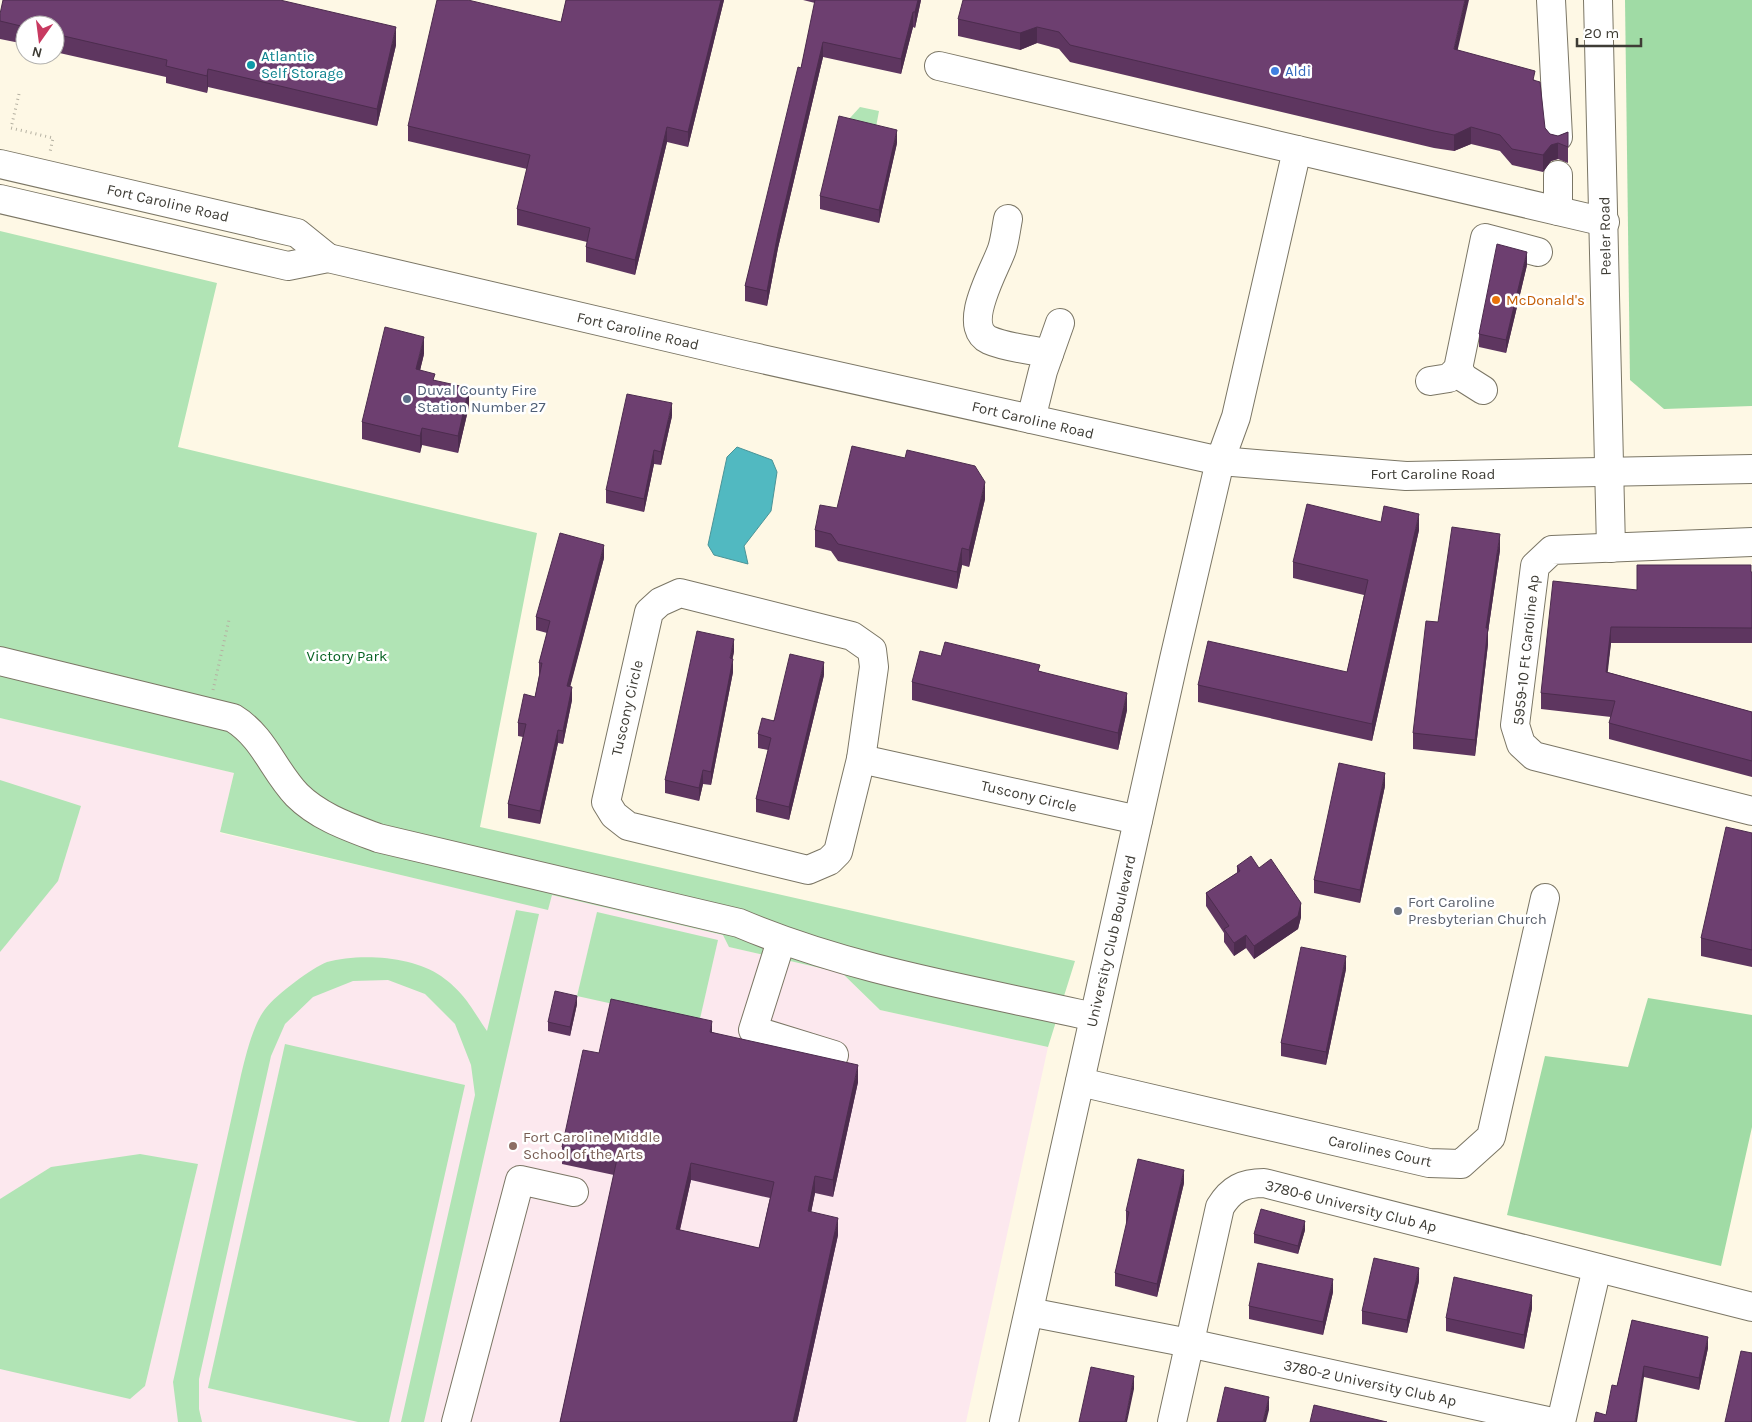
<svg xmlns="http://www.w3.org/2000/svg" width="1752" height="1422" viewBox="0 0 1752 1422" font-family="Karla,sans-serif">
	<rect width="100%" height="100%" fill="#fef8e5"/>
	<polygon fill="#fce8ee" points="0,718 234,773 220,833 548,909 552,895 723,935 730,947 842,973 880,1010 1048,1047 966,1422 0,1422"/>
	<g fill="#b1e4b5">
		<polygon points="860,107 879,111 874,138 839,130"/>
		<polygon points="0,231 217,283 178,447 537,533 480,827 1075,961 1048,1047 880,1010 842,973 729,947 723,935 552,895 548,910 220,832 234,773 0,718"/>
		<polygon points="0,780 81,806 58,881 0,952"/>
		<path d="M516 910 539 914 424 1422H401L475 1095 471 1065 455 1024 425 994 388 980 353 981 313 997 285 1024 271 1056 199 1379V1409L202 1422H178L173 1382 241 1075C246 1055 253 1024 266 1008 276 995 313 967 327 962 359 953 413 956 441 976 466 994 471 1008 487 1031Z"/>
		<polygon points="597,912 718,940 699,1023 577,996"/>
		<polygon points="285,1044 465,1085 389,1422 358,1422 208,1388"/>
		<polygon points="140,1154 198,1164 145,1386 130,1399 0,1369 0,1199 51,1167"/>
	</g>
	<g fill="#a0dba5">
		<polygon points="1625,0 1752,0 1752,406 1664,409 1630,380"/>
		<polygon points="1648,998 1752,1015 1752,1127 1721,1266 1507,1215 1545,1056 1628,1067"/>
	</g>
	<polygon fill="#51b9c1" stroke="#4b9497" points="737,447 772,460 777,472 771,511 744,546 748,564 714,555 708,545 727,457"/>
	<g fill="none" stroke-linecap="round" stroke-linejoin="round">
		<defs>
			<g id="minor">
				<polyline points="1551,0 1558,137"/>
				<polyline points="1598,0 1611,548"/>
				<polyline points="939,66 1605,222"/>
				<polyline points="0,164 297,233 328,258"/>
				<polyline points="0,199 288,266 328,258 744,355 1220,461 1406,476 1752,469"/>
				<polyline points="1558,211 1558,175"/>
				<path d="M1008 219C1006 229 1005 240 1002 249 996 268 960 326 989 340 1007 348 1030 349 1049 354"/>
				<polyline points="1458,369 1464,378 1483,390"/>
				<polyline points="1430,381 1449,378 1458,369 1485,238 1538,252"/>
				<polyline points="1031,419 1043,371 1060,323"/>
				<polyline points="1752,542 1552,550 1535,566 1515,725 1521,744 1534,756 1752,811"/>
				<polygon points="680,593 852,636 872,650 874,667 861,759 838,852 829,861 808,870 628,826 614,815 606,802 649,612 660,602"/>
				<path d="M0 661 233 718C264 737 273 770 297 795 319 817 349 827 378 838L739 923C852 971 975 990 1094 1017"/>
				<polyline points="861,759 1138,820"/>
				<polyline points="781,941 753,1030 834,1055"/>
				<polyline points="1080,1082 1429,1163 1461,1164 1491,1137 1545,898"/>
				<polyline points="1029,1312 1189,1343 1552,1422"/>
				<polyline points="456,1422 520,1180 574,1192"/>
				<polyline points="1004,1422 1174,659 1220,461 1236,417 1297,150"/>
				<path d="M1172 1422 1220 1207C1231 1189 1243 1183 1264 1183L1752 1307"/>
				<polyline points="1561,1422 1597,1268"/>
			</g>
		</defs>
		<use href="#minor" stroke="#7b7665" stroke-width="30"/>
		<g stroke="#b5b1a2" stroke-width="3" stroke-dasharray="1 4" stroke-linecap="butt">
			<polyline points="19,94 11,128 53,138 50,152"/>
			<polyline points="213,690 229,620"/>
		</g>
		<use href="#minor" stroke="#fff" stroke-width="28"/>
	</g>
	<g fill="#5e3660" fill-rule="evenodd">
		<polygon points="566,0 724,0 688,147 667,142 635,275 586,262 586,247 587,242 517,225 517,209 527,169 408,141 408,126 561,22"/>
		<polygon points="803,0 921,0 915,28 913,27 901,74 823,57 778,248 767,306 745,301 745,286 801,68 815,3"/>
		<polygon points="0,14 396,45 377,126 208,87 207,93 166,83 166,77 55,52 55,25 25,25 25,44 0,39"/>
		<polygon points="958,19 1458,50 1535,80 1545,128 1550,134 1558,136 1568,132 1568,163 1558,159 1551,161 1543,172 1512,165 1500,151 1471,144 1454,151 1434,148 1070,62 1059,49 1037,43 1020,50 958,36"/>
		<polygon points="897,143 879,223 820,209 820,196"/>
		<polygon points="1527,265 1506,353 1479,347 1479,334"/>
		<polygon points="424,354 420,370 469,406 458,453 422,445 420,453 362,439 362,422"/>
		<polygon points="672,416 661,465 654,464 644,512 606,503 606,490"/>
		<polygon points="985,499 969,567 962,565 957,589 838,561 831,551 815,547 815,530 837,508"/>
		<polygon points="1381,522 1419,530 1372,741 1198,702 1198,685 1347,672 1364,595 1293,578 1293,562"/>
		<polygon points="1500,550 1488,632 1488,644 1475,756 1413,749 1413,733 1438,622"/>
		<polygon points="604,558 570,686 572,700 563,744 558,743 540,824 508,818 508,804 523,737 518,736 518,723 535,697 539,676 539,663 547,633 536,630 536,617"/>
		<polygon points="1751,572 1752,572 1752,643 1611,643 1607,672 1752,712 1752,777 1609,739 1609,723 1611,717 1541,709 1541,693 1637,590"/>
		<polygon points="734,652 732,659 733,672 711,785 703,784 699,801 665,793 665,780"/>
		<polygon points="941,656 1040,671 1127,710 1118,750 912,700 912,682"/>
		<polygon points="824,675 789,820 756,812 756,799 768,750 758,748 758,734"/>
		<polygon points="1385,786 1360,903 1314,893 1314,880"/>
		<polygon points="1752,833 1752,967 1701,956 1701,938"/>
		<polygon points="1237,866 1259,868 1301,917 1298,929 1254,959 1246,948 1234,956 1224,942 1224,933 1206,906 1206,893 1237,873"/>
		<polygon points="1346,969 1326,1065 1281,1056 1281,1043"/>
		<polygon points="577,1004 570,1036 548,1031 548,1022"/>
		<path d="M712 1032 858 1082 833 1197 815 1193 811 1212 838 1235 797 1422H560L614 1175 562 1164V1147L599 1053ZM691 1180 770 1198 759 1248 680 1230Z"/>
		<polygon points="1184,1183 1157,1297 1115,1286 1115,1273 1127,1224 1126,1224 1126,1211"/>
		<polygon points="1305,1230 1298,1254 1254,1243 1254,1234"/>
		<polygon points="1419,1281 1407,1333 1362,1324 1362,1311"/>
		<polygon points="1333,1292 1323,1335 1249,1319 1249,1306"/>
		<polygon points="1532,1308 1524,1349 1446,1331 1446,1318"/>
		<polygon points="1632,1320 1708,1348 1699,1390 1644,1377 1606,1415 1617,1386"/>
	</g>
	<g fill="#4c2c4e">
		<polygon points="721,0 724,0 688,147 688,132"/>
		<polygon points="918,0 921,0 915,28 915,12"/>
		<polygon points="1465,0 1469,0 1454,66 1454,49"/>
		<polygon points="913,12 913,27 901,74 901,59"/>
		<polygon points="396,27 396,45 377,126 377,109"/>
		<polygon points="1037,27 1037,43 1020,50 1020,33"/>
		<polygon points="823,42 823,57 778,248 767,306 767,291 778,233"/>
		<polygon points="208,69 208,87 207,93 207,76"/>
		<polygon points="667,127 667,142 635,275 635,260"/>
		<polygon points="1471,127 1471,144 1454,151 1454,135"/>
		<polygon points="897,130 897,143 879,223 879,210"/>
		<polygon points="1558,143 1558,159 1551,161 1543,172 1543,155 1551,145"/>
		<polygon points="1527,252 1527,265 1506,353 1506,340"/>
		<polygon points="424,337 424,354 416,387 416,369"/>
		<polygon points="469,388 469,406 458,453 458,436"/>
		<polygon points="672,403 672,416 661,465 661,452"/>
		<polygon points="422,428 422,445 420,453 420,436"/>
		<polygon points="654,450 654,464 644,512 644,499"/>
		<polygon points="985,482 985,499 969,567 969,550"/>
		<polygon points="1419,514 1419,530 1372,741 1372,724"/>
		<polygon points="1500,534 1500,550 1488,632 1488,644 1475,756 1475,740 1486,628"/>
		<polygon points="604,545 604,558 567,699 567,686"/>
		<polygon points="962,548 962,565 957,589 957,572"/>
		<polygon points="1611,627 1611,643 1606,688 1606,672"/>
		<polygon points="734,639 734,652 730,671 730,658"/>
		<polygon points="733,659 733,672 711,785 711,772"/>
		<polygon points="824,662 824,675 789,820 789,807"/>
		<polygon points="572,687 572,700 563,744 563,731"/>
		<polygon points="1127,693 1127,710 1118,750 1118,733"/>
		<polygon points="558,730 558,743 540,824 540,811"/>
		<polygon points="703,770 703,784 699,801 699,788"/>
		<polygon points="1385,773 1385,786 1360,903 1360,890"/>
		<polygon points="1301,903 1301,917 1298,929 1254,959 1254,946"/>
		<polygon points="1246,935 1246,948 1234,956 1234,943"/>
		<polygon points="1346,956 1346,969 1326,1065 1326,1052"/>
		<polygon points="577,996 577,1004 570,1036 570,1027"/>
		<polygon points="712,1021 712,1038 710,1032"/>
		<polygon points="858,1065 858,1082 833,1197 833,1180"/>
		<polygon points="691,1163 691,1180 676,1246 676,1229"/>
		<polygon points="1184,1170 1184,1183 1157,1297 1157,1284"/>
		<polygon points="815,1176 815,1193 808,1228 808,1211"/>
		<polygon points="838,1218 838,1235 797,1422 793,1422"/>
		<polygon points="1305,1221 1305,1230 1298,1254 1298,1246"/>
		<polygon points="1419,1268 1419,1281 1407,1333 1407,1320"/>
		<polygon points="1333,1279 1333,1292 1323,1335 1323,1322"/>
		<polygon points="1532,1295 1532,1308 1524,1349 1524,1335"/>
		<polygon points="1708,1337 1708,1348 1699,1390 1699,1378"/>
		<polygon points="1644,1366 1644,1377 1637,1422 1635,1422"/>
		<polygon points="1134,1376 1134,1389 1127,1422 1125,1422"/>
		<polygon points="1269,1397 1269,1410 1266,1422 1263,1422"/>
	</g>
	<g fill="#6d3f70" stroke="#4c2c4e" fill-rule="evenodd">
		<polygon points="3,0 280,0 396,27 377,109 208,69 207,76 166,66 167,60 55,34 55,25 25,25 25,27 0,21 0,14"/>
		<polygon points="437,0 468,0 561,22 566,0 721,0 688,132 667,127 635,260 586,247 590,228 517,209 530,155 408,126"/>
		<polygon points="815,0 918,0 915,12 913,12 901,59 823,42 778,233 767,291 745,286 798,67 801,68"/>
		<polygon points="963,0 1465,0 1454,49 1535,71 1533,80 1540,82 1545,128 1550,134 1558,136 1568,132 1568,147 1558,143 1551,145 1543,155 1512,149 1500,135 1471,127 1454,135 1434,131 1070,45 1059,32 1037,27 1020,33 958,19"/>
		<polygon points="839,116 897,130 879,210 820,196"/>
		<polygon points="1497,244 1527,252 1506,340 1479,334"/>
		<polygon points="385,327 424,337 416,369 435,374 433,380 469,388 458,436 422,428 420,436 362,422"/>
		<polygon points="627,394 672,403 661,452 654,450 644,499 606,490"/>
		<polygon points="852,446 905,458 907,450 975,466 985,482 969,550 962,548 957,572 838,544 831,534 815,530 820,505 837,508"/>
		<polygon points="1307,504 1381,522 1384,506 1419,514 1372,724 1198,685 1208,641 1347,672 1368,580 1293,562"/>
		<polygon points="1452,527 1500,534 1486,628 1488,628 1475,740 1413,733 1426,621 1438,622"/>
		<polygon points="560,533 604,545 567,686 572,687 563,731 558,730 540,811 508,804 526,724 518,723 524,694 535,697 542,663 539,663 550,621 536,617"/>
		<polygon points="1637,565 1751,565 1751,572 1752,572 1752,628 1611,627 1606,672 1752,712 1752,761 1609,723 1615,701 1541,693 1553,581 1637,590"/>
		<polygon points="697,631 734,639 730,658 733,659 711,772 703,770 699,788 665,780"/>
		<polygon points="945,642 1040,665 1038,671 1127,693 1118,733 912,682 920,651 941,656"/>
		<polygon points="790,654 824,662 789,807 756,799 771,738 758,734 762,718 774,721"/>
		<polygon points="1339,763 1385,773 1360,890 1314,880"/>
		<polygon points="1726,827 1752,833 1752,950 1701,938"/>
		<polygon points="1251,856 1259,868 1271,859 1301,903 1298,916 1254,946 1246,935 1234,943 1224,929 1229,926 1206,893 1240,871 1237,866"/>
		<polygon points="1301,947 1346,956 1326,1052 1281,1043"/>
		<polygon points="555,991 577,996 570,1027 548,1022"/>
		<path d="M611 999 712 1021 710 1032 858 1065 833 1180 815 1176 808 1211 838 1218 793 1422H560L617 1159 562 1147 583 1050 599 1053ZM691 1163 774 1182 759 1248 676 1229Z"/>
		<polygon points="1138,1159 1184,1170 1157,1284 1115,1273 1129,1212 1126,1211"/>
		<polygon points="1261,1209 1305,1221 1298,1246 1254,1234"/>
		<polygon points="1374,1258 1419,1268 1407,1320 1362,1311"/>
		<polygon points="1258,1263 1333,1279 1323,1322 1249,1306"/>
		<polygon points="1454,1277 1532,1295 1524,1335 1446,1318"/>
		<polygon points="1632,1320 1708,1337 1699,1378 1644,1366 1635,1422 1594,1422 1596,1412 1606,1415 1612,1385 1617,1386"/>
		<polygon points="1741,1351 1752,1353 1752,1422 1725,1422"/>
		<polygon points="1091,1367 1134,1376 1125,1422 1079,1422"/>
		<polygon points="1225,1387 1269,1397 1263,1422 1217,1422"/>
		<polygon points="1314,1405 1387,1422 1310,1422"/>
	</g>
	<circle fill="#0f9aa8" stroke="#fff" stroke-width="2" cx="251" cy="65" r="5"/>
	<circle fill="#3f7fe0" stroke="#fff" stroke-width="2" cx="1275" cy="71" r="5"/>
	<circle fill="#e8710a" stroke="#fff" stroke-width="2" cx="1496" cy="300" r="5"/>
	<circle fill="#5c6f8a" stroke="#fff" stroke-width="2" cx="407" cy="399" r="5"/>
	<circle fill="#6b7280" stroke="#fff" stroke-width="2" cx="1398" cy="911" r="5"/>
	<circle fill="#8d6e63" stroke="#fff" stroke-width="2" cx="513" cy="1146" r="5"/>
	<g text-anchor="middle" dominant-baseline="central" stroke-width="5" stroke-linejoin="round" paint-order="stroke">
		<g font-size="15" fill="#0d838f" stroke="#fff" text-anchor="start">
			<text x="261" y="56">Atlantic<tspan x="261" dy="17">Self Storage</tspan></text>
		</g>
		<g font-size="15" fill="#366cbe" stroke="#fff" text-anchor="start">
			<text x="1285" y="71">Aldi</text>
		</g>
		<g font-size="15" fill="#3e3c35" stroke="#fff">
			<text transform="translate(168 203) rotate(13)">Fort Caroline Road</text>
			<text transform="translate(1605 236) rotate(-91)">Peeler Road</text>
			<text transform="translate(638 331) rotate(13)">Fort Caroline Road</text>
			<text transform="translate(1033 420) rotate(13)">Fort Caroline Road</text>
			<text x="1433" y="474">Fort Caroline Road</text>
			<text transform="translate(1526 650) rotate(-84)">5959-10 Ft Caroline Ap</text>
			<text transform="translate(627 708) rotate(-77)">Tuscony Circle</text>
			<text transform="translate(1029 796) rotate(13)">Tuscony Circle</text>
			<text transform="translate(1111 941) rotate(-77)">University Club Boulevard</text>
			<text transform="translate(1380 1151) rotate(12)">Carolines Court</text>
			<text transform="translate(1351 1206) rotate(14)">3780-6 University Club Ap</text>
			<text transform="translate(1370 1383) rotate(12)">3780-2 University Club Ap</text>
		</g>
		<g font-size="15" fill="#c56008" stroke="#fff" text-anchor="start">
			<text x="1506" y="300">McDonald's</text>
		</g>
		<g font-size="15" fill="#4e5e75" stroke="#fff" text-anchor="start">
			<text x="417" y="390">Duval County Fire<tspan x="417" dy="17">Station Number 27</tspan></text>
		</g>
		<g font-size="15" fill="#056121" stroke="#fff">
			<text x="347" y="656">Victory Park</text>
		</g>
		<g font-size="15" fill="#5b616d" stroke="#fff" text-anchor="start">
			<text x="1408" y="902">Fort Caroline<tspan x="1408" dy="17">Presbyterian Church</tspan></text>
		</g>
		<g font-size="15" fill="#785e54" stroke="#fff" text-anchor="start">
			<text x="523" y="1137">Fort Caroline Middle<tspan x="523" dy="17">School of the Arts</tspan></text>
		</g>
	</g>
	<g transform="translate(40 40) rotate(194)"><circle r="24" fill="#ffffff" stroke="#b2b1ae"/>
	<path d="M0-4L9 19L0 12L-9 19Z" fill="#c83960"/>
	<text y="-8" font-size="14" font-weight="bold" text-anchor="middle" fill="#3e3c35">N</text>
	</g>
	<path d="M1577 38v8h64v-8" fill="none" stroke="#3e3c35" stroke-width="2.5"/>
	<text x="1584" y="38" font-size="15" fill="#3e3c35" stroke="#ffffff" stroke-width="4" paint-order="stroke">20 m</text>
</svg>
